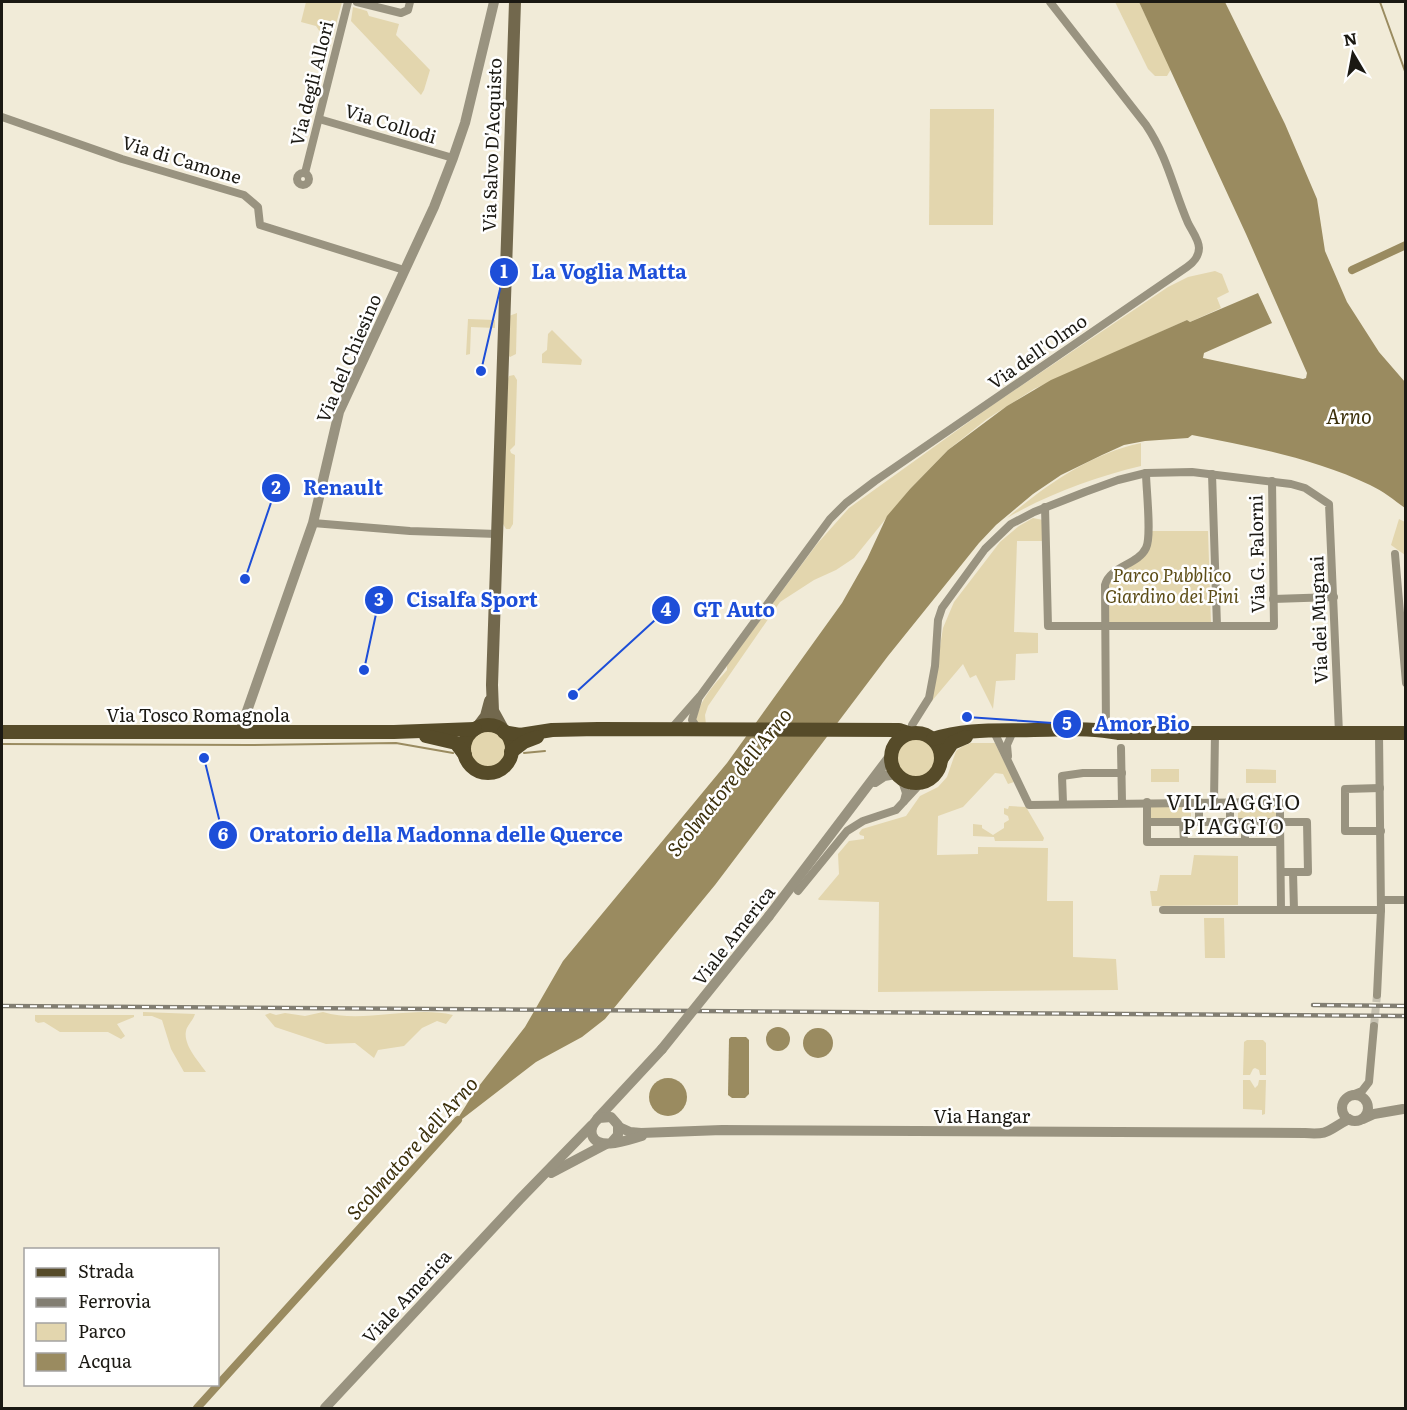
<svg xmlns="http://www.w3.org/2000/svg" width="1407" height="1410" viewBox="0 0 1407 1410" font-family="Literata,serif">
	<rect width="100%" height="100%" fill="#f1ebd8"/>
	<g fill="#e3d6ae">
		<polygon points="306,2 342,2 330,47 316,26 301,22"/>
		<polygon points="1115,2 1139,2 1171,69 1167,76 1155,76 1148,69"/>
		<polygon points="353,7 367,11 369,16 399,24 396,35 430,70 424,90 421,95 351,21"/>
		<polygon points="930,109 994,109 993,225 929,225"/>
		<path d="M1215 271 1222 274 1229 292 1217 298 1221 308 1190 322 1187 320 1034 389 987 419 948 450 910 489 854 558 836 570 814 580 780 602 708 706 705 715 706 725 701 726 696 720C700 699 713 686 727 670V665L817 544 849 508 991 406 1168 287 1188 277Z"/>
		<polygon points="517,313 516,354 510,357 508,355 509,316"/>
		<polygon points="468,319 495,320 495,328 471,327 470,354 466,355"/>
		<polygon points="552,330 582,360 581,365 542,363 542,354 547,350 548,334"/>
		<polygon points="514,375 517,380 515,445 510,450 511,453 515,455 513,524 510,529 506,529 503,524 508,379 509,376"/>
		<path d="M1141 443V466C1095 477 1048 494 1007 518 1046 485 1090 454 1141 443Z"/>
		<polygon points="1033,518 1043,520 1042,541 1017,541 1014,632 1038,633 1038,653 1016,654 1015,680 996,681 993,709 976,675 970,678 963,664 931,702 943,628 954,602 1000,542 1019,526"/>
		<polygon points="1399,519 1405,522 1405,555 1391,545"/>
		<path d="M1152 531H1208L1211 623H1108L1109 583 1111 578C1133 564 1152 560 1152 531Z"/>
		<circle cx="488" cy="749" r="20"/>
		<circle cx="916" cy="759" r="20"/>
		<polygon points="971,743 995,743 1014,782 1008,784 1003,774 995,773 963,807 938,816 937,855 978,854 978,847 1048,848 1047,901 1073,901 1073,957 1116,959 1118,990 878,992 879,902 819,900 818,899 839,874 838,854 849,841 864,839 864,836 860,835 859,833 862,829 906,816 920,796 938,787 947,777 956,751 963,746"/>
		<rect x="1151" y="769" width="28" height="13"/>
		<polygon points="1246,769 1276,770 1276,783 1246,783"/>
		<rect x="1238" y="804" width="38" height="16"/>
		<polygon points="1149,805 1191,805 1191,819 1150,819"/>
		<polygon points="1009,806 1026,807 1044,838 1043,841 995,841 994,837 973,836 973,824 982,825 982,828 993,835 1004,828 1004,823 1009,820 1008,816 1004,814 1004,808 1008,809"/>
		<polygon points="1194,855 1238,856 1238,905 1152,906 1150,891 1157,891 1160,875 1191,875"/>
		<polygon points="1204,918 1224,918 1225,958 1205,958"/>
		<path d="M143 1012 195 1014C193 1021 187 1025 186 1031 183 1045 199 1062 206 1072H184L171 1049 162 1020 152 1016H143Z"/>
		<path d="M323 1012C362 1024 413 1005 453 1015L446 1024 437 1021 422 1028 404 1046 378 1050 374 1058 355 1043 326 1044 275 1027 265 1015 270 1013 276 1015 285 1013 305 1016Z"/>
		<polygon points="35,1015 134,1015 134,1017 117,1024 125,1036 121,1039 108,1032 60,1032 44,1022 38,1023 35,1021"/>
		<polygon points="1247,1040 1263,1040 1266,1043 1266,1075 1260,1075 1259,1070 1255,1068 1253,1069 1250,1075 1243,1075 1244,1042"/>
		<polygon points="1243,1080 1250,1080 1255,1088 1258,1085 1259,1080 1266,1080 1265,1114 1262,1115 1262,1110 1243,1109"/>
	</g>
	<g fill="#9a8b60">
		<path d="M1139 2H1225L1285 124 1317 199 1325 251 1347 302 1379 352 1405 382V508C1394 500 1383 491 1370 485 1313 458 1253 447 1192 435L1188 438 1145 441 1124 445 1102 455 1061 475 1033 494 996 525 979 543 888 656 715 885 605 1019 582 1037 536 1062 453 1126 475 1091 525 1027 563 961 727 763 842 603 867 559 887 516 910 489 948 450 1007 406 1051 380 1187 320 1190 322 1258 293 1272 323 1204 353 1203 358 1303 379 1306 378 1307 373 1246 234Z"/>
		<circle cx="778" cy="1039" r="12"/>
		<circle cx="818" cy="1043" r="15"/>
		<polygon points="731,1037 746,1037 749,1040 749,1094 745,1098 732,1098 728,1095 729,1039"/>
		<circle cx="668" cy="1097" r="19"/>
	</g>
	<g fill="none" stroke-linecap="round" stroke-linejoin="round">
		<g stroke="#9a8b60" stroke-width="2">
			<polyline points="1380,2 1406,74"/>
			<polyline points="2,744 248,745 396,743 453,753"/>
			<polyline points="524,753 545,751"/>
		</g>
		<g stroke="#9a8b60" stroke-width="8">
			<polyline points="1352,270 1406,245"/>
			<polyline points="197,1408 458,1120"/>
		</g>
		<polyline stroke="#c6c1b1" stroke-width="8" stroke-dasharray="8 4" stroke-linecap="butt" points="1374,1026 1377,995"/>
		<g stroke="#999380" stroke-width="8">
			<polyline points="357,2 401,13 408,10 410,2"/>
			<polyline points="2,117 122,159 244,195 258,207 260,225 404,270"/>
			<polyline points="319,119 453,158"/>
			<circle cx="303" cy="179" r="6"/>
			<polyline points="305,173 348,2"/>
			<polyline points="1212,474 1217,626"/>
			<polyline points="1045,507 1048,626 1274,626 1272,481"/>
			<polyline points="313,523 410,531 497,534"/>
			<polyline points="1395,554 1406,683"/>
			<polyline points="1273,599 1334,597"/>
			<path d="M671 729 700 696 830 519 846 503 875 481 1187 267C1193 263 1199 256 1199 248 1199 240 1192 231 1188 223 1173 188 1168 158 1146 125L1050 2"/>
			<polyline points="698,729 692,720 698,700"/>
			<path d="M1106 731 1105 585C1110 566 1138 565 1146 548 1152 537 1146 488 1146 473"/>
			<polyline points="911,733 912,725 929,698 935,666 938,620 942,608 985,549 1011,524 1034,512 1085,492 1118,480 1146,473 1192,472 1291,484 1305,488 1329,504 1339,733"/>
			<polyline points="996,736 1029,805 1280,802 1280,822 1147,822"/>
			<polyline points="1121,748 1122,802"/>
			<polyline points="1008,756 1007,745 1011,736"/>
			<polyline points="902,781 906,793 904,801"/>
			<polyline points="1380,788 1345,789 1345,831 1381,831"/>
			<polyline points="1147,802 1147,842 1280,842"/>
			<polyline points="1199,802 1199,822"/>
			<polyline points="1214,802 1215,733"/>
			<polyline points="1230,802 1230,822"/>
			<polyline points="1063,803 1062,776 1083,773 1122,773"/>
			<polyline points="1183,822 1184,842"/>
			<polyline points="1245,822 1245,842"/>
			<polyline points="1281,872 1308,872 1307,822 1280,822 1281,910"/>
			<polyline points="1293,872 1294,910"/>
			<polyline points="798,891 847,831 863,821 896,810 921,783"/>
			<polyline points="1381,900 1406,900"/>
			<polyline points="1163,910 1381,910"/>
			<polyline points="1377,995 1381,910 1379,734"/>
			<polyline points="1352,1095 1362,1091 1369,1082 1374,1026"/>
		</g>
		<g stroke="#999380" stroke-width="10">
			<polyline points="240,731 313,523 339,412 434,207 453,158 465,123 494,2"/>
			<polyline points="875,782 884,776 896,774"/>
			<polyline points="769,916 891,755"/>
			<circle cx="1355" cy="1108" r="13"/>
			<polyline points="597,1119 662,1049"/>
			<polyline points="1363,1119 1374,1114 1403,1109"/>
			<path d="M619 1127 630 1132 641 1133 722 1130 1305 1133C1331 1135 1327 1130 1349 1119"/>
			<path d="M611 1143 618 1135V1125L611 1117 599 1118C594 1122 590 1127 592 1135 598 1152 630 1139 642 1136"/>
			<polyline points="551,1173 606,1144"/>
			<polyline points="325,1408 520,1199 592,1125"/>
		</g>
		<g stroke="#72684d" stroke-width="12">
			<polyline points="477,728 486,716 490,701"/>
			<polyline points="504,731 493,711 492,685 515,2"/>
		</g>
		<g stroke="#564b29" stroke-width="14">
			<circle cx="488" cy="749" r="24"/>
			<polyline points="2,732 394,732 475,729"/>
			<polyline points="504,732 520,735 552,730 598,729 899,730 908,733"/>
			<circle cx="916" cy="758" r="25"/>
			<polyline points="426,736 456,743 465,755"/>
			<path d="M933 739C966 728 1000 731 1034 730 1062 730 1091 727 1118 733H1406"/>
			<polyline points="511,752 524,742 537,737"/>
			<polyline points="942,758 952,743 966,737"/>
		</g>
		<defs>
			<g id="rail">
				<polyline points="1313,1005 1406,1006"/>
				<polyline points="2,1006 1406,1016"/>
			</g>
		</defs>
		<use href="#rail" stroke="#827e72" stroke-width="4.5"/>
		<use href="#rail" stroke="#fff" stroke-width="2" stroke-dasharray="7" stroke-linecap="butt"/>
		<polyline stroke="#999380" stroke-width="10" points="662,1049 769,916"/>
	</g>
	<g text-anchor="middle" dominant-baseline="central" stroke-width="5" stroke-linejoin="round" paint-order="stroke">
		<g font-size="18" fill="#1b1913" stroke="#fff">
			<text transform="translate(311 83) rotate(-76)">Via degli Allori</text>
			<text transform="translate(391 123) rotate(17)">Via Collodi</text>
			<text transform="translate(491 145) rotate(-88)">Via Salvo D'Acquisto</text>
			<text transform="translate(182 159) rotate(17)">Via di Camone</text>
			<text transform="translate(1037 351) rotate(-35)">Via dell'Olmo</text>
			<text transform="translate(348 358) rotate(-67)">Via del Chiesino</text>
			<text transform="translate(1256 554) rotate(-91)">Via G. Falorni</text>
			<text transform="translate(1318 620) rotate(-92)">Via dei Mugnai</text>
			<text x="198" y="714">Via Tosco Romagnola</text>
			<text transform="translate(733 935) rotate(-52)">Viale America</text>
			<text x="982" y="1115">Via Hangar</text>
			<text transform="translate(406 1296) rotate(-47)">Viale America</text>
		</g>
		<g font-size="18" font-style="italic" fill="#5c4c16" stroke="#fff">
			<text x="1172" y="574">Parco Pubblico<tspan x="1172" dy="21">Giardino dei Pini</tspan></text>
		</g>
		<g font-size="20" font-style="italic" fill="#3c300b" stroke="#fff">
			<text x="1349" y="415">Arno</text>
			<text transform="translate(728 781) rotate(-51)">Scolmatore dell'Arno</text>
			<text transform="translate(411 1147) rotate(-48)">Scolmatore dell'Arno</text>
		</g>
		<g font-size="21" letter-spacing="1.5" fill="#1b1913" stroke="#fff">
			<text x="1234" y="800">VILLAGGIO<tspan x="1234" dy="24">PIAGGIO</tspan></text>
		</g>
	</g>
	<path fill="none" stroke="#1d4ed8" stroke-width="2" d="M481 371L504 272M245 579L276 488M364 670L379 600M573 695L666 610M967 717L1067 724M204 758L223 835"/>
	<g fill="#1d4ed8" stroke="#fff" stroke-width="2">
		<circle cx="481" cy="371" r="6"/>
		<circle cx="245" cy="579" r="6"/>
		<circle cx="364" cy="670" r="6"/>
		<circle cx="573" cy="695" r="6"/>
		<circle cx="967" cy="717" r="6"/>
		<circle cx="204" cy="758" r="6"/>
		<circle cx="504" cy="272" r="15"/>
		<circle cx="276" cy="488" r="15"/>
		<circle cx="379" cy="600" r="15"/>
		<circle cx="666" cy="610" r="15"/>
		<circle cx="1067" cy="724" r="15"/>
		<circle cx="223" cy="835" r="15"/>
	</g>
	<g font-size="18" text-anchor="middle" font-weight="bold" fill="#fff">
		<text x="504" y="278">1</text>
		<text x="276" y="494">2</text>
		<text x="379" y="606">3</text>
		<text x="666" y="616">4</text>
		<text x="1067" y="730">5</text>
		<text x="223" y="841">6</text>
	</g>
	<g font-size="20" text-anchor="middle" font-weight="bold" fill="#1d4ed8" stroke="#fff" stroke-width="5" stroke-linejoin="round" paint-order="stroke">
		<text x="609" y="279">La Voglia Matta</text>
		<text x="343" y="495">Renault</text>
		<text x="472" y="607">Cisalfa Sport</text>
		<text x="734" y="617">GT Auto</text>
		<text x="1142" y="731">Amor Bio</text>
		<text x="436" y="842">Oratorio della Madonna delle Querce</text>
	</g>
	<rect width="1407" height="1410" fill="none" stroke="#1b1913" stroke-width="6"/>
	<rect x="24" y="1248" width="195" height="138" fill="#ffffff" stroke="#a4a3a1" stroke-width="1.5"/>
	<rect x="36" y="1268" width="30" height="9" fill="#564b29" stroke="#a4a3a1" stroke-width="1.5"/>
	<text x="78" y="1278" font-size="18" fill="#1b1913">Strada</text>
	<rect x="36" y="1298" width="30" height="9" fill="#827e72" stroke="#a4a3a1" stroke-width="1.5"/>
	<text x="78" y="1308" font-size="18" fill="#1b1913">Ferrovia</text>
	<rect x="36" y="1323" width="30" height="18" fill="#e3d6ae" stroke="#a4a3a1" stroke-width="1.5"/>
	<text x="78" y="1338" font-size="18" fill="#1b1913">Parco</text>
	<rect x="36" y="1353" width="30" height="18" fill="#9a8b60" stroke="#a4a3a1" stroke-width="1.5"/>
	<text x="78" y="1368" font-size="18" fill="#1b1913">Acqua</text>
	<g transform="translate(1353 54) rotate(350)" stroke="#ffffff" stroke-width="4.5" paint-order="stroke">
	<path d="M0-4.5L10 22L0 15L-10 22Z" fill="#1b1913"/>
	<text y="-9" font-size="16" font-weight="bold" text-anchor="middle" fill="#1b1913">N</text>
	</g>
</svg>
